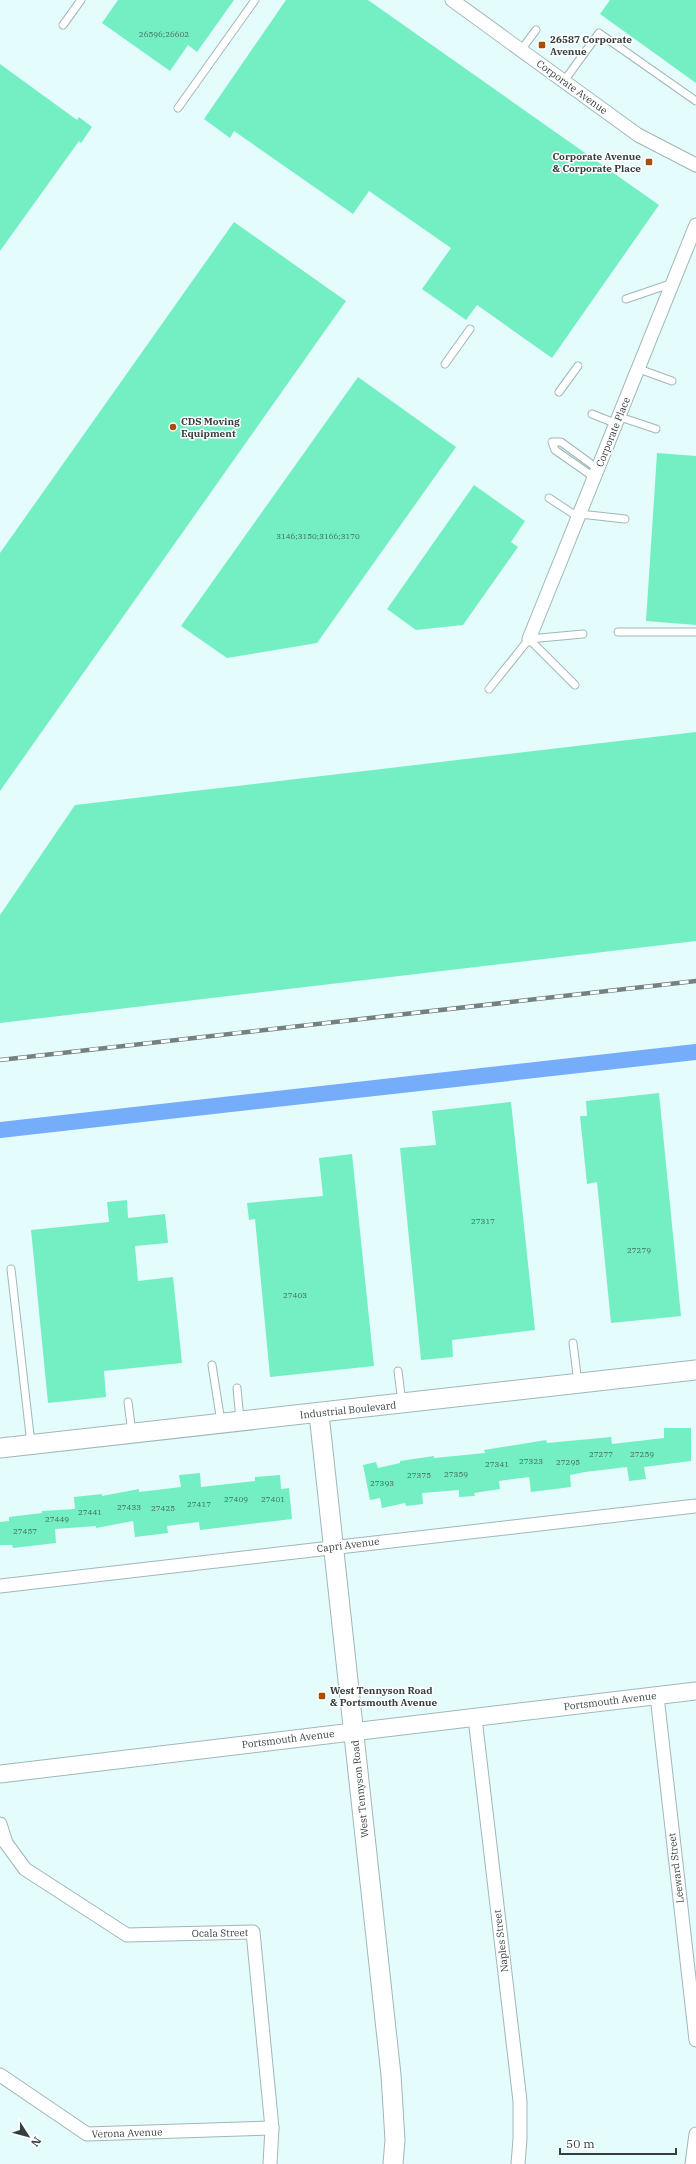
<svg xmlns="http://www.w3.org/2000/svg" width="696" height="2164" viewBox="0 0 696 2164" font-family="'IBM Plex Serif',serif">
	<rect width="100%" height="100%" fill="#e5fcfc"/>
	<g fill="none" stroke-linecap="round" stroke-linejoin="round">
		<polyline stroke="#76adfb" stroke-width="16" points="0,1130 696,1052"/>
	</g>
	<g fill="#74efc3">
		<polygon points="118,0 234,0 197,52 188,45 170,71 102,23"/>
		<polygon points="286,0 368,0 659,205 552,358 477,305 466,320 422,289 451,248 369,191 353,214 234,131 230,138 204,119"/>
		<polygon points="610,0 696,0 696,83 600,14"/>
		<polygon points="0,64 77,120 79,117 92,127 81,143 79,141 0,251"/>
		<polygon points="234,222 346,301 0,791 0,553"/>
		<polygon points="358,377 456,447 317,643 227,658 181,626"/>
		<polygon points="657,453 696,456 696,625 646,621"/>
		<polygon points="474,485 525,521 511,542 518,547 463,625 416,630 387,609"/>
		<polygon points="696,732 696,941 0,1023 0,915 75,805"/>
		<polygon points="659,1093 681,1316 611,1323 597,1182 587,1184 580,1116 587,1116 586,1101"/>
		<polygon points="511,1102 535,1330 452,1340 453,1357 421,1360 400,1148 436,1145 432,1111"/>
		<polygon points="352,1154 374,1366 270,1377 255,1219 249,1220 247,1203 323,1196 319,1158"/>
		<polygon points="127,1200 128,1218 165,1214 168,1243 135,1246 138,1281 173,1277 182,1363 104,1371 106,1397 48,1403 31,1230 109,1222 107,1202"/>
		<polygon points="664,1428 691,1428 691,1461 644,1467 646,1479 629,1481 627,1467 585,1472 570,1475 571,1487 531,1492 529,1477 499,1481 500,1489 474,1493 475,1496 459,1497 459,1490 422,1493 423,1504 406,1506 405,1503 382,1508 380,1498 370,1500 363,1465 376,1462 378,1468 400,1463 400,1461 434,1456 434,1458 485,1453 484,1450 546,1440 547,1443 611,1437 612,1444 664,1438"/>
		<polygon points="200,1473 201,1487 255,1481 255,1477 280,1475 281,1489 289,1488 292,1519 200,1530 199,1522 167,1526 168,1533 135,1537 133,1521 96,1528 96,1526 55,1529 56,1543 13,1548 12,1545 0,1545 0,1522 9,1521 9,1517 42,1513 42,1511 75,1509 74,1497 102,1494 102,1496 139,1489 139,1492 181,1487 179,1475"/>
	</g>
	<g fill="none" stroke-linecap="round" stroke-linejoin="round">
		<defs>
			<g id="service">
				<polyline points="63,25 81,0"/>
				<polyline points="521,50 536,30"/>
				<polyline points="564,81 599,33 696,101"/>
				<polyline points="178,108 255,0"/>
				<polyline points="626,299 673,283"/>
				<polyline points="445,364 470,329"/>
				<polyline points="639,369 672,381"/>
				<polyline points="559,392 578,366"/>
				<polyline points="592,414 617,424"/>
				<polyline points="620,417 656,429"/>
				<polyline points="595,478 555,450 552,442 561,442 598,469"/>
				<polyline points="549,498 578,517"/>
				<polyline points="580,514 625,519"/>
				<polyline points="618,632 696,632"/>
				<polyline points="529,639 575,685"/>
				<polyline points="489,689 529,639 583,634"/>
				<polyline points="11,1269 31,1444"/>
				<polyline points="573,1343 578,1383"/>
				<polyline points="212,1365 221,1422"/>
				<polyline points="398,1371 402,1403"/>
				<polyline points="237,1388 240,1420"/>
				<polyline points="128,1402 132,1433"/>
			</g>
			<g id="minor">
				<polyline points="452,0 638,135 696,165"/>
				<polyline points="529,639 696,225"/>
				<polyline points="0,1586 696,1506"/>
				<polyline points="657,1696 696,2040"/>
				<polyline points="475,1718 520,2101 520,2139 518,2164"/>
				<polyline points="0,1824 6,1843 25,1869 127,1935 253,1932 272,2128 270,2164"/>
				<polyline points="0,2075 87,2134 272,2128"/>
				<polyline points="692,2164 696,2134"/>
			</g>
			<polyline id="tertiary" points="0,1774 696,1691"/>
			<g id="secondary">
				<polyline points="319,1414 391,2075 395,2140 393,2164"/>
				<polyline points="0,1448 696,1370"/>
			</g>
		</defs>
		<use href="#service" stroke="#a1b7b7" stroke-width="9"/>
		<use href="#minor" stroke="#a1b7b7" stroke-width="15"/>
		<use href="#tertiary" stroke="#a1b7b7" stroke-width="19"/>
		<use href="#secondary" stroke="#a1b7b7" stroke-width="21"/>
		<use href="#service" stroke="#fff" stroke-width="7"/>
		<use href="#minor" stroke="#fff" stroke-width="13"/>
		<use href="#tertiary" stroke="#fff" stroke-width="17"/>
		<use href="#secondary" stroke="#fff" stroke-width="19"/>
		<defs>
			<polyline id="rail" points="0,1060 696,981"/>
		</defs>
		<use href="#rail" stroke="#738181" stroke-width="4.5"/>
		<use href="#rail" stroke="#fff" stroke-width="3" stroke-dasharray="9" stroke-linecap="butt"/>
	</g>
	<g fill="#ad4d02" stroke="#fff" stroke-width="1.5">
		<rect x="538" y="41" width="8" height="8" rx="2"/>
		<rect x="645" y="158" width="8" height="8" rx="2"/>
		<circle cx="173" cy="427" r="4"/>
		<rect x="318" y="1692" width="8" height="8" rx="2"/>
	</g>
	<g text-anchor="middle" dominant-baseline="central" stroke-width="3" stroke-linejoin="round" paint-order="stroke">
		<g font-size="8" fill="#466b60">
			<text x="164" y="34">26596;26602</text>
			<text x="318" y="536">3146;3150;3166;3170</text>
			<text x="483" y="1221">27317</text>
			<text x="639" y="1250">27279</text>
			<text x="295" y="1295">27403</text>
			<text x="601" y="1454">27277</text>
			<text x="642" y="1454">27259</text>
			<text x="531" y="1461">27323</text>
			<text x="568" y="1462">27295</text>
			<text x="497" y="1464">27341</text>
			<text x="456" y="1474">27359</text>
			<text x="419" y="1475">27375</text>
			<text x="382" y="1483">27393</text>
			<text x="236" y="1499">27409</text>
			<text x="273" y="1499">27401</text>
			<text x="199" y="1504">27417</text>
			<text x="129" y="1507">27433</text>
			<text x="163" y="1508">27425</text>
			<text x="90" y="1512">27441</text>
			<text x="57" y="1519">27449</text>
			<text x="25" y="1531">27457</text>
		</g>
		<g font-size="10" font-weight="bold" fill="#363f3f" stroke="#fff" text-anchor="start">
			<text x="550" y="39">26587 Corporate<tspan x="550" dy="12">Avenue</tspan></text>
			<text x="641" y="156" text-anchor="end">Corporate Avenue<tspan x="641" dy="12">&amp; Corporate Place</tspan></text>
			<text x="181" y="421">CDS Moving<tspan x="181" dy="12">Equipment</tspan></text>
			<text x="330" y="1690">West Tennyson Road<tspan x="330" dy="12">&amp; Portsmouth Avenue</tspan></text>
		</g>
		<g font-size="10" fill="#363f3f" stroke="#fff">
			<text transform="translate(572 87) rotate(36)">Corporate Avenue</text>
			<text transform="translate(613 432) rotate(-68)">Corporate Place</text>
			<text transform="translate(348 1410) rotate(-6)">Industrial Boulevard</text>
			<text transform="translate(348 1545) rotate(-7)">Capri Avenue</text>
			<text transform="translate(610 1701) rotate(-7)">Portsmouth Avenue</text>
			<text transform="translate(288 1739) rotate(-7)">Portsmouth Avenue</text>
			<text transform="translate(360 1789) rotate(-96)">West Tennyson Road</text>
			<text transform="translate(676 1868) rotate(-97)">Leeward Street</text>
			<text transform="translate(220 1933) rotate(-1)">Ocala Street</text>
			<text transform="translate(501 1941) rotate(-97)">Naples Street</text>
			<text transform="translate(127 2133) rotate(-2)">Verona Avenue</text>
		</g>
	</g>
	<g transform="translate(28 2136) rotate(126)" stroke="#ffffff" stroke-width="3" paint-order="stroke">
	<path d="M0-3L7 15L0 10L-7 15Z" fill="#363f3f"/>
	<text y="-6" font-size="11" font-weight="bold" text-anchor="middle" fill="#363f3f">N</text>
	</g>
	<path d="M560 2148v6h116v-6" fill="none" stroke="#363f3f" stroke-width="2"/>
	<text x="566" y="2148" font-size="12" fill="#363f3f" stroke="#ffffff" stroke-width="3" paint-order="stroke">50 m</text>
</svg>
